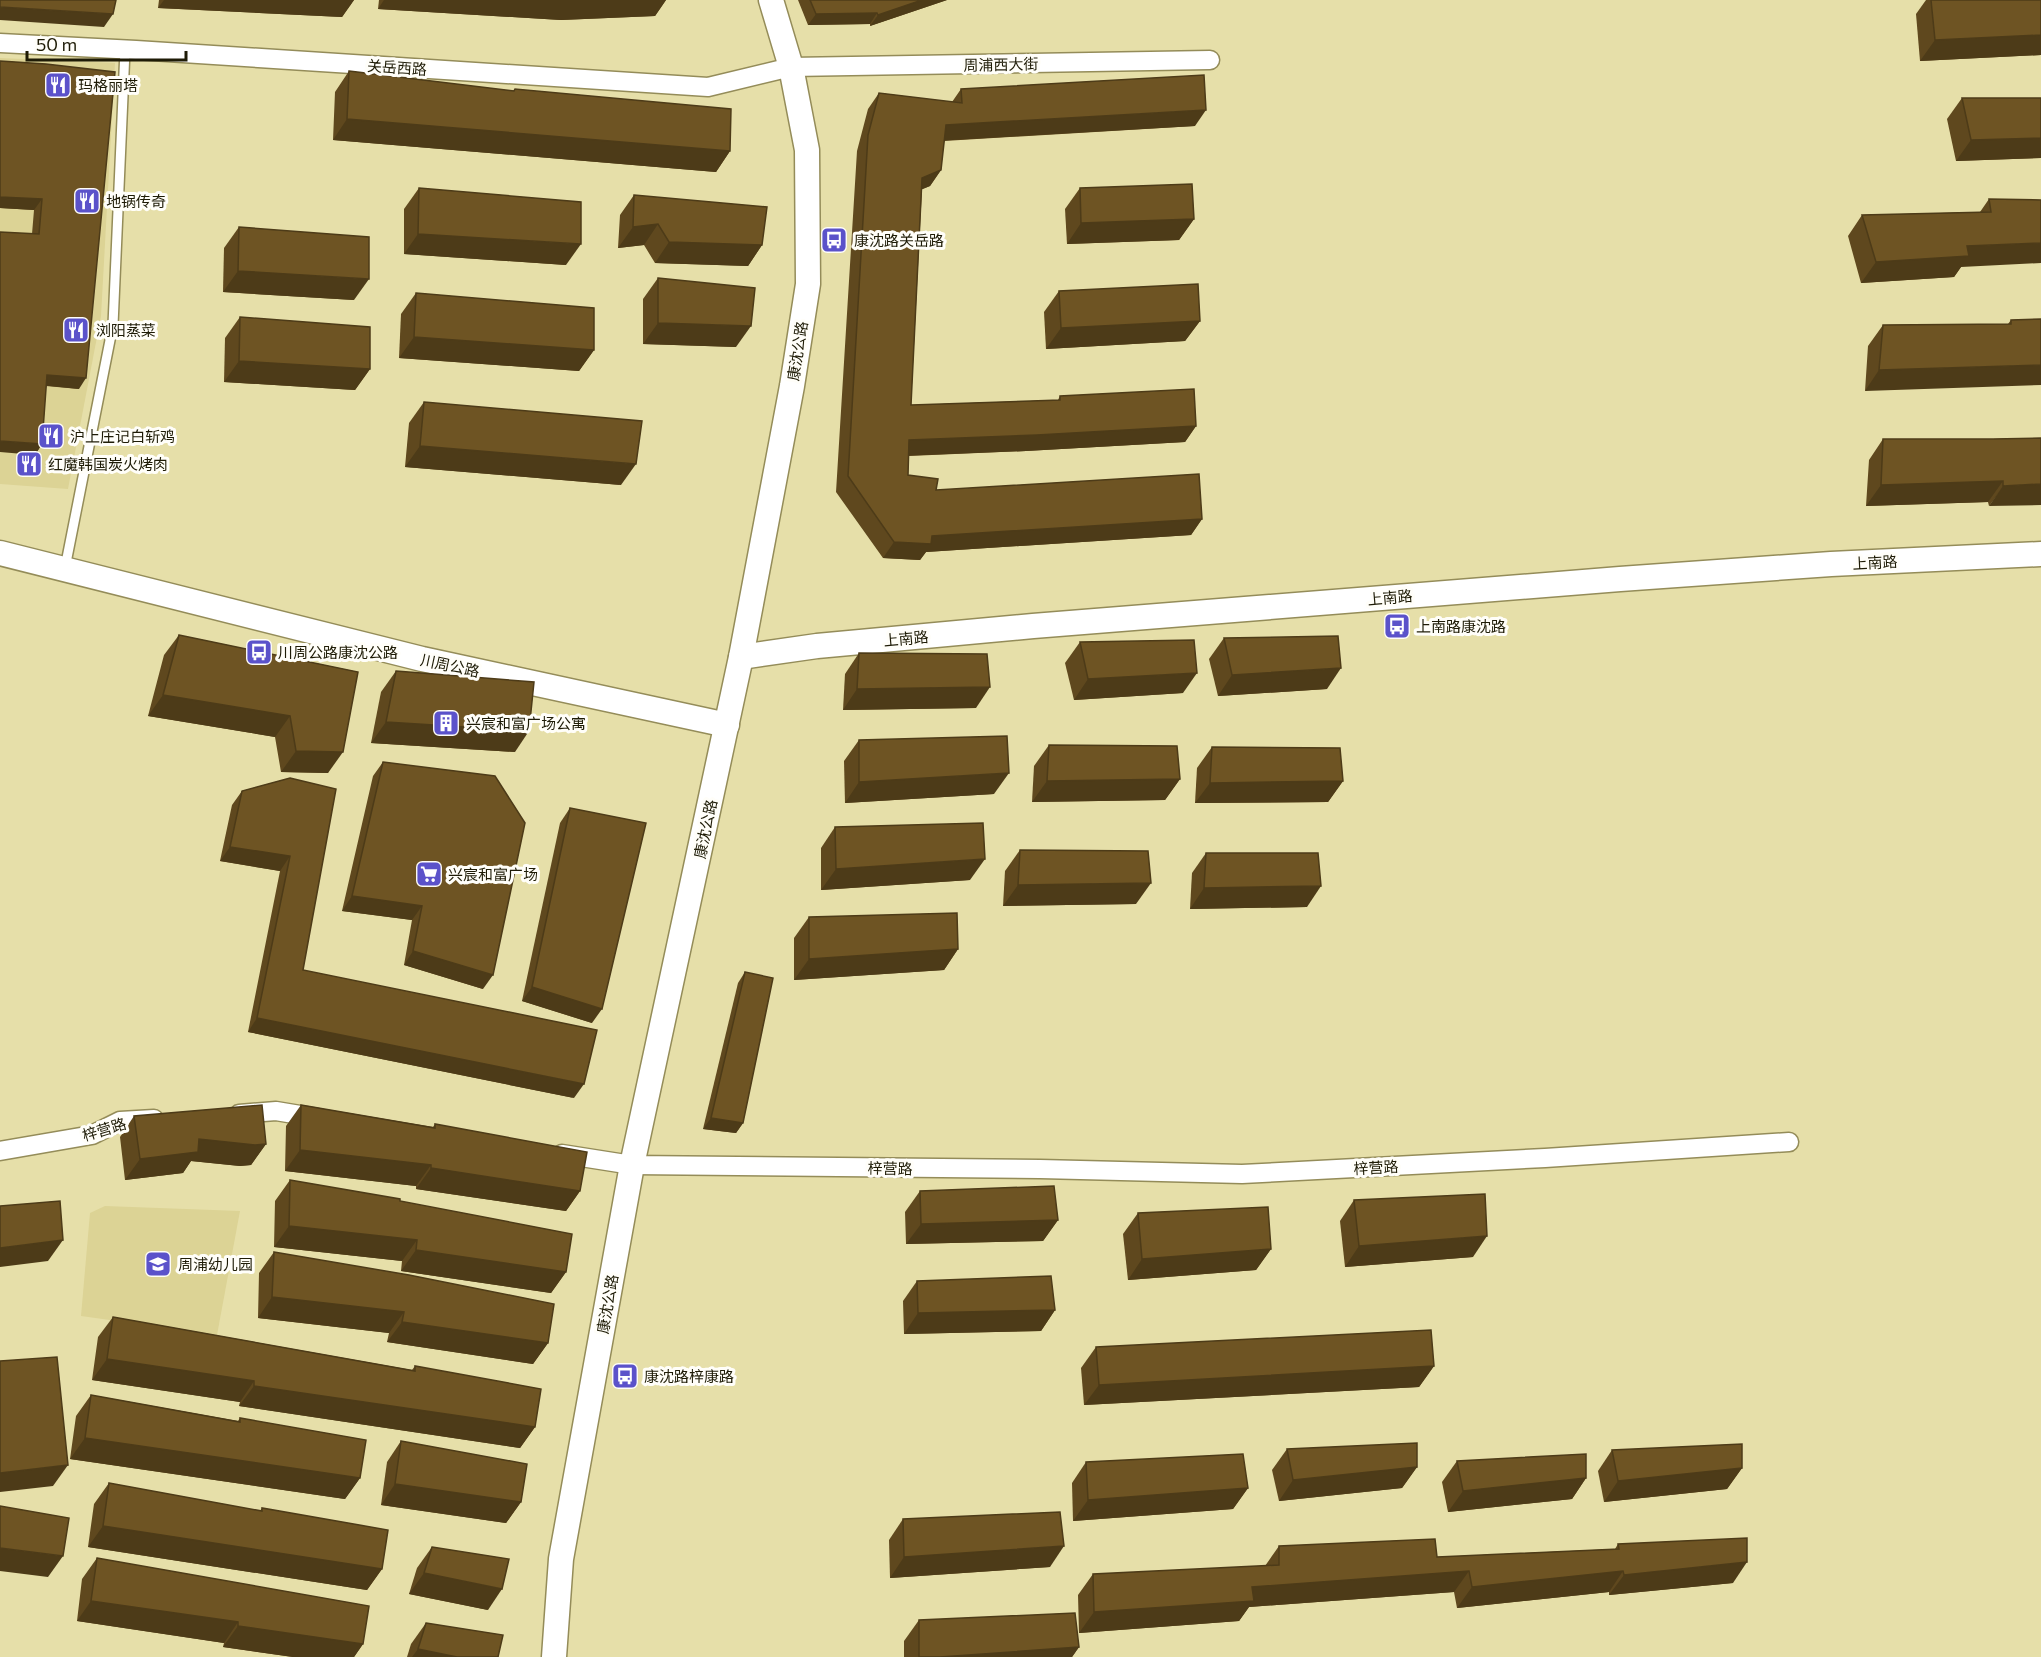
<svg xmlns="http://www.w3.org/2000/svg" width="2041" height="1657" viewBox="0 0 2041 1657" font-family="Commissioner,'Noto Sans SC',sans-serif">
	<rect width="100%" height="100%" fill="#e6dfa9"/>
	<g fill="#dcd395">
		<polygon points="0,58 115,63 101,316 68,489 0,484"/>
		<polygon points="105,1206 240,1211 217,1335 81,1316 90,1213"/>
	</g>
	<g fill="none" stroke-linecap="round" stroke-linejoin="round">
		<defs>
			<polyline id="lane" points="65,568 113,325 125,50"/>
			<g id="street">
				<polyline points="0,43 136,50 708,87 791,67 1210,60"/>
				<polyline points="239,1114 276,1111 318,1118"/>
				<polyline points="0,1151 92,1135 120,1121 154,1119"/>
				<polyline points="562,1154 632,1165 1040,1169 1242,1174 1545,1158 1789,1142"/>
			</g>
			<g id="secondary">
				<polyline points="0,553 422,659 727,725"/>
				<polyline points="741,657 817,646 1033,626 1620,579 1831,564 2041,554"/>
				<polyline points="554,1657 561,1559 632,1165 741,657 792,386 808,284 807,150 791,67 771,0"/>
			</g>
		</defs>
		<use href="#lane" stroke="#948c59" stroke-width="12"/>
		<use href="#street" stroke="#948c59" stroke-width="21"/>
		<use href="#secondary" stroke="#948c59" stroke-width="27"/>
		<use href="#lane" stroke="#fff" stroke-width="9"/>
		<use href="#street" stroke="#fff" stroke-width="18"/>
		<use href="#secondary" stroke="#fff" stroke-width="24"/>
	</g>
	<g fill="#5f481e">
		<polygon points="159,0 354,0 342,17 158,8"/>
		<polygon points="379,0 666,0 655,16 561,20 378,9"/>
		<polygon points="798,0 947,0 870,26 870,24 808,25"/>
		<polygon points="1926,0 2041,0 2041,55 1920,61 1916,14"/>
		<polygon points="0,61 46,64 79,389 46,386 42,444 35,455 32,234 34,210 0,208"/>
		<polygon points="349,71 513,91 515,89 730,151 716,172 333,140 335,92"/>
		<polygon points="961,89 1195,126 944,141 941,170 930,186 922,189 911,405 1058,400 1060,396 1196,426 1185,442 1026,451 909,456 908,475 936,490 1202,519 1191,535 926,552 920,560 883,558 836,492 857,151 868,109 879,93 952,102"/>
		<polygon points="1962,98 2041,98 2041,158 1956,161 1947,119"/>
		<polygon points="419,188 566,265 404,254 404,209"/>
		<polygon points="1080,188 1194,219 1179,240 1067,244 1065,209"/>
		<polygon points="634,195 762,245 748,266 655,263 644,245 618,248 620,215"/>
		<polygon points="1989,199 2041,200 1961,267 1954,277 1861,283 1848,236 1862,215 1980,212"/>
		<polygon points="239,227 354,300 223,292 224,248"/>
		<polygon points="658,278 736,347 643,344 643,299"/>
		<polygon points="1059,291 1200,321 1185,341 1046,349 1044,312"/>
		<polygon points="416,293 594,350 579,371 399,358 401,314"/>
		<polygon points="240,317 370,369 355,390 224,382 225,338"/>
		<polygon points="2041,319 1865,391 1868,346 1883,325 2008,324 2011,320"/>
		<polygon points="424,402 621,485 405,467 409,423"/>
		<polygon points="2041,438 1989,506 1988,502 1866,506 1869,460 1883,439 1993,439"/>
		<polygon points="179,635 358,672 328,773 281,772 275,737 148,716 164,655"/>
		<polygon points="1224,638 1327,689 1218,696 1209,659"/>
		<polygon points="1080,642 1183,693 1074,700 1065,663"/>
		<polygon points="859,653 976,708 843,710 845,674"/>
		<polygon points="396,671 515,752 371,743 381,692"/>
		<polygon points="859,740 994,794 845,803 844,761"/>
		<polygon points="1049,745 1180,779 1165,800 1032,802 1034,766"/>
		<polygon points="1212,747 1343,781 1328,802 1195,803 1197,768"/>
		<polygon points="383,762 483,989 404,965 412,920 342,911 373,776"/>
		<polygon points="290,778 303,970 574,1098 248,1032 280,871 220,861 232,805 242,791"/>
		<polygon points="570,808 592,1023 522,1001 560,823"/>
		<polygon points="835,827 970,880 821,890 821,848"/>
		<polygon points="1020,850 1136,904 1003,906 1005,871"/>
		<polygon points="1206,853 1307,907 1190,909 1192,873"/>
		<polygon points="809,917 958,949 944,970 794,980 794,938"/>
		<polygon points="745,972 743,1123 736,1133 703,1129 738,983"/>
		<polygon points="301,1105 433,1127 435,1124 580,1191 566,1211 416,1189 416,1186 285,1171 286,1126"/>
		<polygon points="134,1116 266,1144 251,1165 240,1166 191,1161 183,1173 125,1180 120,1137"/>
		<polygon points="290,1180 400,1201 566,1272 551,1293 401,1271 402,1261 274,1247 275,1201"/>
		<polygon points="920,1191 1058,1220 1043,1241 906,1244 905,1212"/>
		<polygon points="1354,1200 1473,1257 1345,1267 1340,1221"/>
		<polygon points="1138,1213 1271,1249 1256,1270 1128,1280 1123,1234"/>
		<polygon points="274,1252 548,1343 533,1364 387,1342 389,1333 258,1318 259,1273"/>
		<polygon points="917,1281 1055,1310 1041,1331 904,1334 903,1301"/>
		<polygon points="113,1317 412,1370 415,1366 535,1427 520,1448 239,1406 240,1402 92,1380 98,1337"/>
		<polygon points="1096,1347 1434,1366 1419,1387 1084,1405 1081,1368"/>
		<polygon points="91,1395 238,1421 240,1418 360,1478 345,1499 70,1459 76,1416"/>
		<polygon points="401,1441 521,1502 506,1523 381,1505 387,1462"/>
		<polygon points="1287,1449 1417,1467 1402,1488 1279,1501 1272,1470"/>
		<polygon points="1612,1450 1742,1468 1727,1489 1604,1502 1598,1471"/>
		<polygon points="1457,1461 1586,1478 1572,1499 1448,1512 1442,1482"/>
		<polygon points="1086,1462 1248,1488 1233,1509 1073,1521 1072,1483"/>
		<polygon points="109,1483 260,1511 262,1508 382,1569 367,1590 88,1547 94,1504"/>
		<polygon points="903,1519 1050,1567 890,1578 889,1540"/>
		<polygon points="1618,1544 1733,1583 1609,1595 1609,1592 1457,1608 1454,1592 1249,1607 1239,1621 1079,1633 1078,1595 1093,1574 1265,1566 1279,1546 1437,1557 1615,1549"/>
		<polygon points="432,1547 488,1610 409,1594 417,1568"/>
		<polygon points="97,1558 363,1644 354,1657 293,1657 223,1647 224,1643 77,1621 82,1579"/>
		<polygon points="919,1620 1079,1647 1072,1657 904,1657 904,1641"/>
		<polygon points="426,1623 498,1657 407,1657 411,1644"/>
	</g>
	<g fill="#4d3b18">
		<polygon points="164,0 354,0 342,17 158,8"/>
		<polygon points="384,0 666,0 655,16 561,20 378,9"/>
		<polygon points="922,0 947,0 870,26 878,15"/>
		<polygon points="0,7 113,14 104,27 0,20"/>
		<polygon points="877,13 870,24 808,25 816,14"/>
		<polygon points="2041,35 2041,55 1920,61 1935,40"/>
		<polygon points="1206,110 1195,126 935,141 946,125"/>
		<polygon points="347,119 730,151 716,172 333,140"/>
		<polygon points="2041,138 2041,158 1956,161 1971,140"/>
		<polygon points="941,170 930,186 911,194 922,178"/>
		<polygon points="0,197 42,199 34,210 0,208"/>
		<polygon points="1194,219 1179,240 1067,244 1081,223"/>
		<polygon points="658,224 644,245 618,248 633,227"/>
		<polygon points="418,234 581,244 566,265 404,254"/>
		<polygon points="669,242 762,245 748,266 655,263"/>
		<polygon points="2041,243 2041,263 1961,267 1954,277 1861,283 1876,262 1967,246"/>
		<polygon points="238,271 369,279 354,300 223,292"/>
		<polygon points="1200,321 1185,341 1046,349 1061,328"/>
		<polygon points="658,323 751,326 736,347 643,344"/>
		<polygon points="414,337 594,350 579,371 399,358"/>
		<polygon points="239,361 370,369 355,390 224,382"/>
		<polygon points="2041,365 2041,385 1865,391 1879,370"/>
		<polygon points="47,375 86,378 79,389 40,385"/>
		<polygon points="1196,426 1185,442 1026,451 898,456 909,440"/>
		<polygon points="0,441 42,444 35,455 0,452"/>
		<polygon points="420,446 636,464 621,485 405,467"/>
		<polygon points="2003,481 1988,502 1866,506 1881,485"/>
		<polygon points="2041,484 2041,505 1989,506 2003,486"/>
		<polygon points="1202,519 1191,535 926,552 920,560 883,558 894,542 932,536"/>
		<polygon points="1341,668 1327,689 1218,696 1232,675"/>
		<polygon points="1197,673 1183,693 1074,700 1088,679"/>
		<polygon points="990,687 976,708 843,710 857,689"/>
		<polygon points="163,695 290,716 275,737 148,716"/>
		<polygon points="386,722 529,731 515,752 371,743"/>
		<polygon points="296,751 343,752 328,773 281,772"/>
		<polygon points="1009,773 994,794 845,803 859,782"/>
		<polygon points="1180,779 1165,800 1032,802 1047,781"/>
		<polygon points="1343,781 1328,802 1195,803 1210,783"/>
		<polygon points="230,847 290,856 280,871 220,861"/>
		<polygon points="985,859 970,880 821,890 836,869"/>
		<polygon points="1151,883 1136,904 1003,906 1018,885"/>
		<polygon points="1321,886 1307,907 1190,909 1204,888"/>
		<polygon points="352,896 422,906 412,920 342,911"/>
		<polygon points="958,949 944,970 794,980 809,959"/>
		<polygon points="413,951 493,975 483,989 404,965"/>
		<polygon points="532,987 602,1009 592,1023 522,1001"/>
		<polygon points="257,1018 584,1084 574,1098 248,1032"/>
		<polygon points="711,1118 743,1123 736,1133 703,1129"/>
		<polygon points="199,1139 266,1144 251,1165 240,1166 191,1161 183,1173 125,1180 140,1159"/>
		<polygon points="300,1150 431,1165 416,1186 285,1171"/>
		<polygon points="431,1168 580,1191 566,1211 416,1189"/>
		<polygon points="1058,1220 1043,1241 906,1244 921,1224"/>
		<polygon points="289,1226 417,1240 402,1261 274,1247"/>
		<polygon points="1487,1236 1473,1257 1345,1267 1359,1246"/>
		<polygon points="63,1240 48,1261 0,1267 0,1248"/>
		<polygon points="1271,1249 1256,1270 1128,1280 1142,1259"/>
		<polygon points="416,1250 566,1272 551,1293 401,1271"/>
		<polygon points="272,1297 404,1312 389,1333 258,1318"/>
		<polygon points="1055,1310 1041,1331 904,1334 918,1313"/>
		<polygon points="402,1322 548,1343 533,1364 387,1342"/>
		<polygon points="107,1359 254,1381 240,1402 92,1380"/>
		<polygon points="1434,1366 1419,1387 1084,1405 1099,1385"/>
		<polygon points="254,1386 535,1427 520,1448 239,1406"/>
		<polygon points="85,1438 360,1478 345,1499 70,1459"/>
		<polygon points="68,1465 53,1486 0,1492 0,1473"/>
		<polygon points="1417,1467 1402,1488 1279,1501 1293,1480"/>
		<polygon points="1742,1468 1727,1489 1604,1502 1618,1481"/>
		<polygon points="1586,1478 1572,1499 1448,1512 1463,1491"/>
		<polygon points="395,1484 521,1502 506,1523 381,1505"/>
		<polygon points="1248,1488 1233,1509 1073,1521 1088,1500"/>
		<polygon points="103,1526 382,1569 367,1590 88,1547"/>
		<polygon points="1064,1546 1050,1567 890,1578 904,1557"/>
		<polygon points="0,1548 63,1556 48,1577 0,1571"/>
		<polygon points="1747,1562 1733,1583 1609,1595 1624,1575"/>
		<polygon points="1469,1571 1454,1592 1249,1607 1239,1621 1079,1633 1094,1612 1252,1587"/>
		<polygon points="1623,1571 1609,1592 1457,1608 1472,1587"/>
		<polygon points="424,1573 502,1589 488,1610 409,1594"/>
		<polygon points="91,1601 238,1622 224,1643 77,1621"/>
		<polygon points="238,1626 363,1644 354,1657 293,1657 223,1647"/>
		<polygon points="1079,1647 1072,1657 940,1657"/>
		<polygon points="418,1649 457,1657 412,1657"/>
	</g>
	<g fill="#6e5423" stroke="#4d3b18" stroke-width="1.5">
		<polygon points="0,0 116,0 113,14 0,7"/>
		<polygon points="810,0 922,0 878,15 877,13 816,14"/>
		<polygon points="1931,0 2041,0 2041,35 1935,40"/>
		<polygon points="0,61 46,64 115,72 86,378 47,375 42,444 0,441 0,232 39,234 42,199 0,197"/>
		<polygon points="349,71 514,91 515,89 731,109 730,151 347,119"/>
		<polygon points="1204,75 1206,110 946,125 941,170 922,178 911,405 1060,400 1060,396 1194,389 1196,426 1037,435 909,440 908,475 938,479 936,490 1199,474 1202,519 932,536 931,544 894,542 848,476 868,135 879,93 962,103 961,89"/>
		<polygon points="1962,98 2041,98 2041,138 1971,140"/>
		<polygon points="1192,184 1194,219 1081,223 1080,188"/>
		<polygon points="419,188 581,202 581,244 418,234"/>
		<polygon points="634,195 767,207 762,245 669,242 658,224 633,227"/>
		<polygon points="1989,199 2041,200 2041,243 1967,246 1969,256 1876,262 1862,215 1991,212"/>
		<polygon points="239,227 369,237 369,279 238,271"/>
		<polygon points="658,278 755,288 751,326 658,323"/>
		<polygon points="1198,284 1200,321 1061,328 1059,291"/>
		<polygon points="416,293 594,308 594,350 414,337"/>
		<polygon points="240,317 370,327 370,369 239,361"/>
		<polygon points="2041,319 2041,365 1879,370 1883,325 2011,324 2011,320"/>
		<polygon points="424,402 642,421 636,464 420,446"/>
		<polygon points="2041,438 2041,484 2003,486 2003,481 1881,485 1883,439 1993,439"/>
		<polygon points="179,635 358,672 343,752 296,751 290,716 163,695"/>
		<polygon points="1338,636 1341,668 1232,675 1224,638"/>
		<polygon points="1194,640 1197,673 1088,679 1080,642"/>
		<polygon points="859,653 987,654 990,687 857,689"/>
		<polygon points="396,671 534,682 529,731 386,722"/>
		<polygon points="1007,736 1009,773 859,782 859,740"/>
		<polygon points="1049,745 1177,746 1180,779 1047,781"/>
		<polygon points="1212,747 1340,748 1343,781 1210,783"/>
		<polygon points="383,762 495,776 525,823 493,975 413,951 422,906 352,896"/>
		<polygon points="290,778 336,789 303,970 597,1030 584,1084 257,1018 290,856 230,847 242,791"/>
		<polygon points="570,808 646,823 602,1009 532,987"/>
		<polygon points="983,823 985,859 836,869 835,827"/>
		<polygon points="1020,850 1148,851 1151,883 1018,885"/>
		<polygon points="1206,853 1318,853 1321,886 1204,888"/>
		<polygon points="957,913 958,949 809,959 809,917"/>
		<polygon points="745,972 773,978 743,1123 711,1118"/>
		<polygon points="262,1105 266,1144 255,1145 199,1139 198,1152 140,1159 134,1116"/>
		<polygon points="301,1105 435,1128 435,1124 587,1152 580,1191 431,1168 431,1165 300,1150"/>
		<polygon points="290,1180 400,1199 400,1201 572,1234 566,1272 416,1250 417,1240 289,1226"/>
		<polygon points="1054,1186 1058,1220 921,1224 920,1191"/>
		<polygon points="1485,1194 1487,1236 1359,1246 1354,1200"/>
		<polygon points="60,1201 63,1240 0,1248 0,1206"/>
		<polygon points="1268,1207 1271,1249 1142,1259 1138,1213"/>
		<polygon points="274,1252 409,1275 554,1304 548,1343 402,1322 404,1312 272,1297"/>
		<polygon points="1051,1276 1055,1310 918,1313 917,1281"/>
		<polygon points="113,1317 415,1371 415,1366 541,1389 535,1427 254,1386 254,1381 107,1359"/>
		<polygon points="1431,1330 1434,1366 1099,1385 1096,1347"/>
		<polygon points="57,1357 68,1465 0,1473 0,1361"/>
		<polygon points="91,1395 240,1422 240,1418 366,1440 360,1478 85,1438"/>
		<polygon points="401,1441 527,1464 521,1502 395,1484"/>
		<polygon points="1417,1443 1417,1467 1293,1480 1287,1449"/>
		<polygon points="1742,1444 1742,1468 1618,1481 1612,1450"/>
		<polygon points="1243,1454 1248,1488 1088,1500 1086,1462"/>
		<polygon points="1586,1454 1586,1478 1463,1491 1457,1461"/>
		<polygon points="109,1483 262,1511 262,1508 388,1530 382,1569 103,1526"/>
		<polygon points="0,1506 69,1518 63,1556 0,1548"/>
		<polygon points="1060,1512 1064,1546 904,1557 903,1519"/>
		<polygon points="1747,1538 1747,1562 1624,1575 1623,1571 1472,1587 1469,1571 1252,1587 1254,1601 1094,1612 1093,1574 1279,1565 1279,1546 1435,1539 1437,1557 1619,1549 1618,1544"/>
		<polygon points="432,1547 509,1559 502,1589 424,1573"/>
		<polygon points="97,1558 369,1606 363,1644 238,1626 238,1622 91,1601"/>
		<polygon points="1075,1613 1079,1647 940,1657 919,1657 919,1620"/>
		<polygon points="426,1623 503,1635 498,1657 457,1657 418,1649"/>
	</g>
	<defs>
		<symbol id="restaurant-square" viewBox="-11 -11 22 22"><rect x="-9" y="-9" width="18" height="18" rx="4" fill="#5b52ca" stroke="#fffef9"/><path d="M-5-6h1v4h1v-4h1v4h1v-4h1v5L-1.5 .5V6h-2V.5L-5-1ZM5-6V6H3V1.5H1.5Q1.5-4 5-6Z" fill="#fff"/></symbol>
		<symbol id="bus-square" viewBox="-11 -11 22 22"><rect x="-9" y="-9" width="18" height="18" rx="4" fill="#5b52ca" stroke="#fffef9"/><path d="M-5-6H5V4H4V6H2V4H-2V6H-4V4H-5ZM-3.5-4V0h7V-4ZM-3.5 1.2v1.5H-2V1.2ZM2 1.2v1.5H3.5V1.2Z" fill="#fff"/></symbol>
		<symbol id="building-square" viewBox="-11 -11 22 22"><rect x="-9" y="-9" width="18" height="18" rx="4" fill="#5b52ca" stroke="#fffef9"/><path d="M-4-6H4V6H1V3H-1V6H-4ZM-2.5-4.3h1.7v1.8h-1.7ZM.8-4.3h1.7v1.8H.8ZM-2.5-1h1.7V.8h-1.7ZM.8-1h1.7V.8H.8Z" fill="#fff"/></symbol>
		<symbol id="supermarket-square" viewBox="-11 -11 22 22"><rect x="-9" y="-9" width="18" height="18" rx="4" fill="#5b52ca" stroke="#fffef9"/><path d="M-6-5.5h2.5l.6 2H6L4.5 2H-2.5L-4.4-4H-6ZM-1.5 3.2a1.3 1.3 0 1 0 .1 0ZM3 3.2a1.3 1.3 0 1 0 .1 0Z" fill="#fff"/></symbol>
		<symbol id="school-square" viewBox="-11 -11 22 22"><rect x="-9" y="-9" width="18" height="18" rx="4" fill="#5b52ca" stroke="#fffef9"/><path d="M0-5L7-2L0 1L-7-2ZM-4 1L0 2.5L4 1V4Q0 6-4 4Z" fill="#fff"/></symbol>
	</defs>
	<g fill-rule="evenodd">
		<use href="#restaurant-square" x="43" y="70" width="30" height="30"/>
		<use href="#restaurant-square" x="72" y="186" width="30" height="30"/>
		<use href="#bus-square" x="819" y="225" width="30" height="30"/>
		<use href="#restaurant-square" x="61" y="315" width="30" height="30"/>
		<use href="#restaurant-square" x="36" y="421" width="30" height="30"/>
		<use href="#restaurant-square" x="14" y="449" width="30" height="30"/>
		<use href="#bus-square" x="1382" y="611" width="30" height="30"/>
		<use href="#bus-square" x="244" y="637" width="30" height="30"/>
		<use href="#building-square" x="431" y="708" width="30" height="30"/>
		<use href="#supermarket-square" x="414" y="859" width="30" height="30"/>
		<use href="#school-square" x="143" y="1249" width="30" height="30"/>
		<use href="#bus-square" x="610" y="1361" width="30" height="30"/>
	</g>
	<g text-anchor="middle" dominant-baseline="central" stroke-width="6" stroke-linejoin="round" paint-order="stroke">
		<g font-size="15" fill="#1e1b06" stroke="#fffef9">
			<text transform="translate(1001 64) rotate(-1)">周浦西大街</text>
			<text transform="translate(397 67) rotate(4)">关岳西路</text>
			<text transform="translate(797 351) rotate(-81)">康沈公路</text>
			<text transform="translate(1875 562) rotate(-3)">上南路</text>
			<text transform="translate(1390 597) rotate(-5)">上南路</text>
			<text transform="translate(906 638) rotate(-5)">上南路</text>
			<text transform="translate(450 665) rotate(12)">川周公路</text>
			<text transform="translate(705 829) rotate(-78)">康沈公路</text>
			<text transform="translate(104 1129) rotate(-17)">梓营路</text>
			<text transform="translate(1376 1167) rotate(-3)">梓营路</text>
			<text transform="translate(890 1168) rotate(1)">梓营路</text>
			<text transform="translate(607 1304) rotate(-80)">康沈公路</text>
		</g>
		<g font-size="15" fill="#1e1b06" stroke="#fffef9" text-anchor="start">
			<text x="78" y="85">玛格丽塔</text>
			<text x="106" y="201">地锅传奇</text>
			<text x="854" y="240">康沈路关岳路</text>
			<text x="96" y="330">浏阳蒸菜</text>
			<text x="70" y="436">沪上庄记白斩鸡</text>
			<text x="48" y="464">红魔韩国炭火烤肉</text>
			<text x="1416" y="626">上南路康沈路</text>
			<text x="278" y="652">川周公路康沈公路</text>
			<text x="466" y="723">兴宸和富广场公寓</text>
			<text x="448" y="874">兴宸和富广场</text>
			<text x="178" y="1264">周浦幼儿园</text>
			<text x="644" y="1376">康沈路梓康路</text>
		</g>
	</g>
	<path d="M27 51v9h159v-9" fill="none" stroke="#1e1b06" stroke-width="3"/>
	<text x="36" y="51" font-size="18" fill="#1e1b06" stroke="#fffef9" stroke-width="4.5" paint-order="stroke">50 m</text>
</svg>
